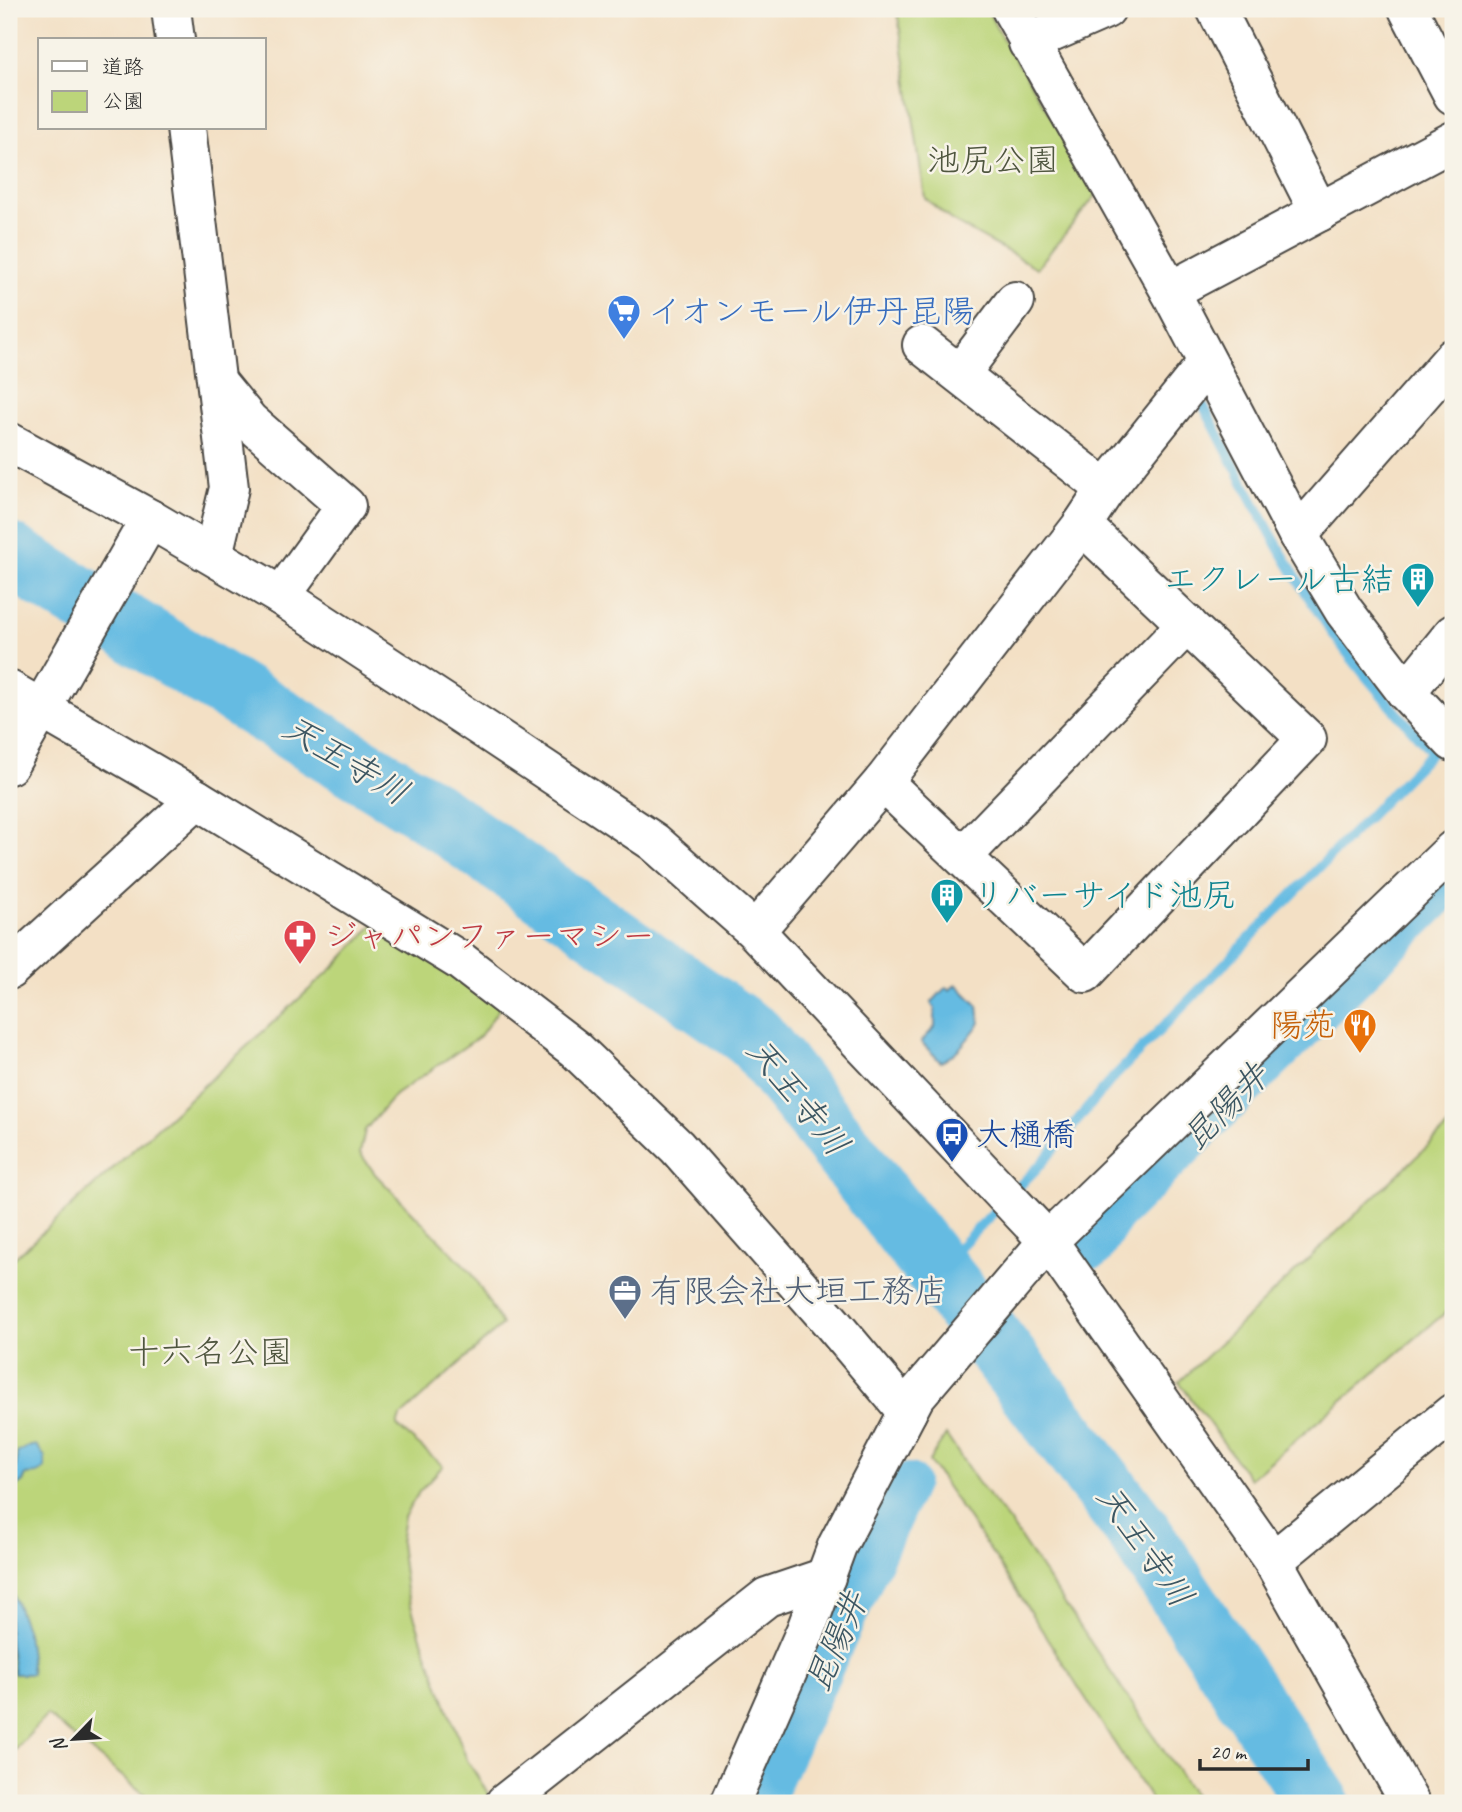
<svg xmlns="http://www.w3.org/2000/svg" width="1462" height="1812" viewBox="0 0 1462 1812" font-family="Caveat,'Klee One',sans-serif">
	<rect width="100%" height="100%" fill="#f7f3e8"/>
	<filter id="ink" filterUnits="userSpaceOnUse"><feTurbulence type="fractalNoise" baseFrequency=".0143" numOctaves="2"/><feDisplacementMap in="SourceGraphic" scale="14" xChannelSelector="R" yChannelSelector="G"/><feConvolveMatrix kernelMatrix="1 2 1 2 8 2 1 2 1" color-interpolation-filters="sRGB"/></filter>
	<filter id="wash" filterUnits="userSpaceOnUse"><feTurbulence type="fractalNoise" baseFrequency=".00686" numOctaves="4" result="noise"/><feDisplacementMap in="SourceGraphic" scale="28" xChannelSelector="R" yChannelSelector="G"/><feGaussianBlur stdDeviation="1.57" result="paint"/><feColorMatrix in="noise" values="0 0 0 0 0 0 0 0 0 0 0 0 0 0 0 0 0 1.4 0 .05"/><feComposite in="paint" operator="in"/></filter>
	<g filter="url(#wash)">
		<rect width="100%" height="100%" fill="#f3e0c5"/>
		<g fill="#bcd57a" stroke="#748052" stroke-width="2">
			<polygon points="897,9 987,9 998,31 1098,193 1037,268 951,220 925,198"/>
			<polygon points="375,923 501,1006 480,1036 395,1095 365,1130 360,1153 376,1175 471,1272 502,1325 400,1417 397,1426 443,1466 419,1492 404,1517 400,1543 406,1590 422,1640 467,1760 491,1798 484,1803 152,1803 149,1798 47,1715 9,1757 9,1263 336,965"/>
			<polygon points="1453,1122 1453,1306 1250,1479 1179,1382"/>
			<polygon points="946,1435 977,1481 1011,1524 1199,1803 1153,1803 1000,1565 929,1461"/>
		</g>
		<g fill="#65bbe2" stroke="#487386" stroke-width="2">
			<path d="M956 984 978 1006 980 1023C969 1037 958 1054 941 1062L921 1042 935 1027V1009L931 1003 946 987 950 990Z"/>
			<polygon points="36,1445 45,1457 45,1468 37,1474 26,1475 23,1482 9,1492 9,1472 16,1467 17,1453 27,1447"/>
			<polygon points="9,1583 27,1632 32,1674 14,1674 9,1637"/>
		</g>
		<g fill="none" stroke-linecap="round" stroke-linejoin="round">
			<path stroke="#65bbe2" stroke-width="10" d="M937 1270 1042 1163 1111 1080 1432 752C1393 708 1353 665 1321 616 1276 549 1241 478 1204 407"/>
			<g stroke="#65bbe2" stroke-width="38">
				<polyline points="1094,1250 1115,1216 1453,882"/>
				<polyline points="763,1803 909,1482"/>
			</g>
			<polyline stroke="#65bbe2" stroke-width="65" points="9,555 425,808 754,1037 977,1321 1139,1532 1318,1803"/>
		</g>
	</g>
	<g filter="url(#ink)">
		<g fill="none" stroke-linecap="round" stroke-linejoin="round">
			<defs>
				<g id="minor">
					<polyline points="171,9 175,40"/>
					<polyline points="1011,9 1170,291 1298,535 1344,611 1406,692 1453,742"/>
					<polyline points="1216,9 1319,212"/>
					<polyline points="1408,9 1453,95"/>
					<polyline points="1028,43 1106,9"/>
					<polyline points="186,128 229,488 213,555"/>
					<polyline points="1170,291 1453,141"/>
					<polyline points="922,345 1106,489"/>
					<polyline points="960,374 1015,301"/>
					<polyline points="217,382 249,421 346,506 281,596"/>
					<polyline points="9,442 150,519 281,596 487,731 654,842 755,931 1048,1241 1273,1561 1410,1803"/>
					<polyline points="1298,535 1453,358"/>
					<polyline points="9,690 197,799 459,960 575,1049 677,1147 832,1323 907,1412"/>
					<polyline points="1406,692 1453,634"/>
					<polyline points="9,765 150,519"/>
					<polyline points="883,782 1082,525 1106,489 1207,363"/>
					<polyline points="963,856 1187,624"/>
					<polyline points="755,931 883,782 1085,973 1307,739 1082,525"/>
					<polyline points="9,970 197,799"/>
					<polyline points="1273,1561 1453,1413"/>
					<polyline points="505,1803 767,1597 826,1577"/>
					<polyline points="730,1803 806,1630 837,1546 915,1397 1048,1241 1453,850"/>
				</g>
			</defs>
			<use href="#minor" stroke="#494642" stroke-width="42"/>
			<use href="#minor" stroke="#fff" stroke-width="38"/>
		</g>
	</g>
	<defs>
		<symbol id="supermarket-pin" viewBox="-11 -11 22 30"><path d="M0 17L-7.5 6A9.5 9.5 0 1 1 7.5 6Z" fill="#3f7fe0" stroke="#f7f3e8"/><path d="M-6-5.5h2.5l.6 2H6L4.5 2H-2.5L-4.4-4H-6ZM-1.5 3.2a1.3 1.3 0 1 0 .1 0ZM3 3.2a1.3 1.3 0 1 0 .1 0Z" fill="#fff"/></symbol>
		<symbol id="building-pin" viewBox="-11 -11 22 30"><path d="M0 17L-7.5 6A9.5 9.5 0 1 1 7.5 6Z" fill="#0f9aa8" stroke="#f7f3e8"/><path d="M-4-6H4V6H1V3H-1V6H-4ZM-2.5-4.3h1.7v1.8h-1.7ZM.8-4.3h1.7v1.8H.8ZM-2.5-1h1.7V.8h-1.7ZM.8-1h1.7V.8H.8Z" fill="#fff"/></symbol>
		<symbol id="pharmacy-pin" viewBox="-11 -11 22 30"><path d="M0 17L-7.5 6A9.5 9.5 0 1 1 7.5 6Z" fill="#e0444e" stroke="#f7f3e8"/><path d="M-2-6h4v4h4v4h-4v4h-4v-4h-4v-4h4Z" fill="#fff"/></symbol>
		<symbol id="restaurant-pin" viewBox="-11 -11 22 30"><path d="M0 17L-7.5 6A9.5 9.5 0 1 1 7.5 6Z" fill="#e8710a" stroke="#f7f3e8"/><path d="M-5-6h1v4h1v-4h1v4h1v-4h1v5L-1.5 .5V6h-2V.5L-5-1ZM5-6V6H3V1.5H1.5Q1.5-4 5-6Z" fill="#fff"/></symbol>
		<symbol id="bus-pin" viewBox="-11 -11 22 30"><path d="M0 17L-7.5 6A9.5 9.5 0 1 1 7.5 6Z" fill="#1a4fb4" stroke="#f7f3e8"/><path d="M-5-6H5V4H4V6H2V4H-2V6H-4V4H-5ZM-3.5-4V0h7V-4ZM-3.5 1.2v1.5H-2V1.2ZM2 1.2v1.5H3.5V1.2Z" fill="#fff"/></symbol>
		<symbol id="office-pin" viewBox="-11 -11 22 30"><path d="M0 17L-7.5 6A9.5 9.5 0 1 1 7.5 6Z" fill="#5c6f8a" stroke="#f7f3e8"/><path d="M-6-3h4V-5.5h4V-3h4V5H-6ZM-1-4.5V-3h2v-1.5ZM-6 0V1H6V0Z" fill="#fff"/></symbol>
	</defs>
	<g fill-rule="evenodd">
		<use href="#supermarket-pin" x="605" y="292" width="38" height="52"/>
		<use href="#building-pin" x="1399" y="560" width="38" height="52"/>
		<use href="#building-pin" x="928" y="876" width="38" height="52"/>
		<use href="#pharmacy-pin" x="281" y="917" width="38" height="52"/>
		<use href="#restaurant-pin" x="1341" y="1006" width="38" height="52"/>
		<use href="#bus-pin" x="933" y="1115" width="38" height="52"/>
		<use href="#office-pin" x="606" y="1272" width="38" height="52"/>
	</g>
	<g text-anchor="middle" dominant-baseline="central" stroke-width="5" stroke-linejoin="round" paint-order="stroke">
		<g font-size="33" fill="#4f563f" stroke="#f7f3e8">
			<text x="993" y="160">池尻公園</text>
			<text x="210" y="1352">十六名公園</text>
		</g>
		<g font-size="33" fill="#366cbe" stroke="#f7f3e8" text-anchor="start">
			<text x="648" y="311">イオンモール伊丹昆陽</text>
		</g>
		<g font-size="33" fill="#0d838f" stroke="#f7f3e8" text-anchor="end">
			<text x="1394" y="579">エクレール古結</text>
			<text x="972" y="895" text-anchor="start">リバーサイド池尻</text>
		</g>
		<g font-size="33" fill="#be3a42" stroke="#f7f3e8" text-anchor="start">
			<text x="324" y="936">ジャパンファーマシー</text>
		</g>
		<g font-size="33" fill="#c56008" stroke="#f7f3e8" text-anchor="end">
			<text x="1336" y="1025">陽苑</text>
		</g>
		<g font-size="33" fill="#164399" stroke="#f7f3e8" text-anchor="start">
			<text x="976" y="1134">大樋橋</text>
		</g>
		<g font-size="33" fill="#4e5e75" stroke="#f7f3e8" text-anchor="start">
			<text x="650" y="1291">有限会社大垣工務店</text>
		</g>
		<g font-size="35" font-style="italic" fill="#3c5662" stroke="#f7f3e8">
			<text transform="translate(346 760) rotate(31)">天王寺川</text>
			<text transform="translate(798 1097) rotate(51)">天王寺川</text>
			<text transform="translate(1225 1107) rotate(-45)">昆陽井</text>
			<text transform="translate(1145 1546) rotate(55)">天王寺川</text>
			<text transform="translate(836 1642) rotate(-66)">昆陽井</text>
		</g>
	</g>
	<rect width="1462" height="1812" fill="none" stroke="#f7f3e8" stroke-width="35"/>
	<rect x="38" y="38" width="228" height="91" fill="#f7f3e8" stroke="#a5a39c" stroke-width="2"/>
	<rect x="52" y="61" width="35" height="10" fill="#ffffff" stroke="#a5a39c" stroke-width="2"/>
	<text x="102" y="74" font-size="21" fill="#2b2b2b">道路</text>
	<rect x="52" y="91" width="35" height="21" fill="#bcd57a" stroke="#a5a39c" stroke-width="2"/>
	<text x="102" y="108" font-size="21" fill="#2b2b2b">公園</text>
	<g transform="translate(74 1739) rotate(245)" stroke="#f7f3e8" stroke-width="5" paint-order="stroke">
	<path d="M0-5L12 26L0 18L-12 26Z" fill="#2b2b2b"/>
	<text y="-10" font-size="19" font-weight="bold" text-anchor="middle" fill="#2b2b2b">N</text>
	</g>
	<path d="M1200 1759v10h108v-10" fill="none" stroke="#2b2b2b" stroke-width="3.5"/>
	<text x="1210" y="1759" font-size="21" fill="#2b2b2b" stroke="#f7f3e8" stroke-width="5" paint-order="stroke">20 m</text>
</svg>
